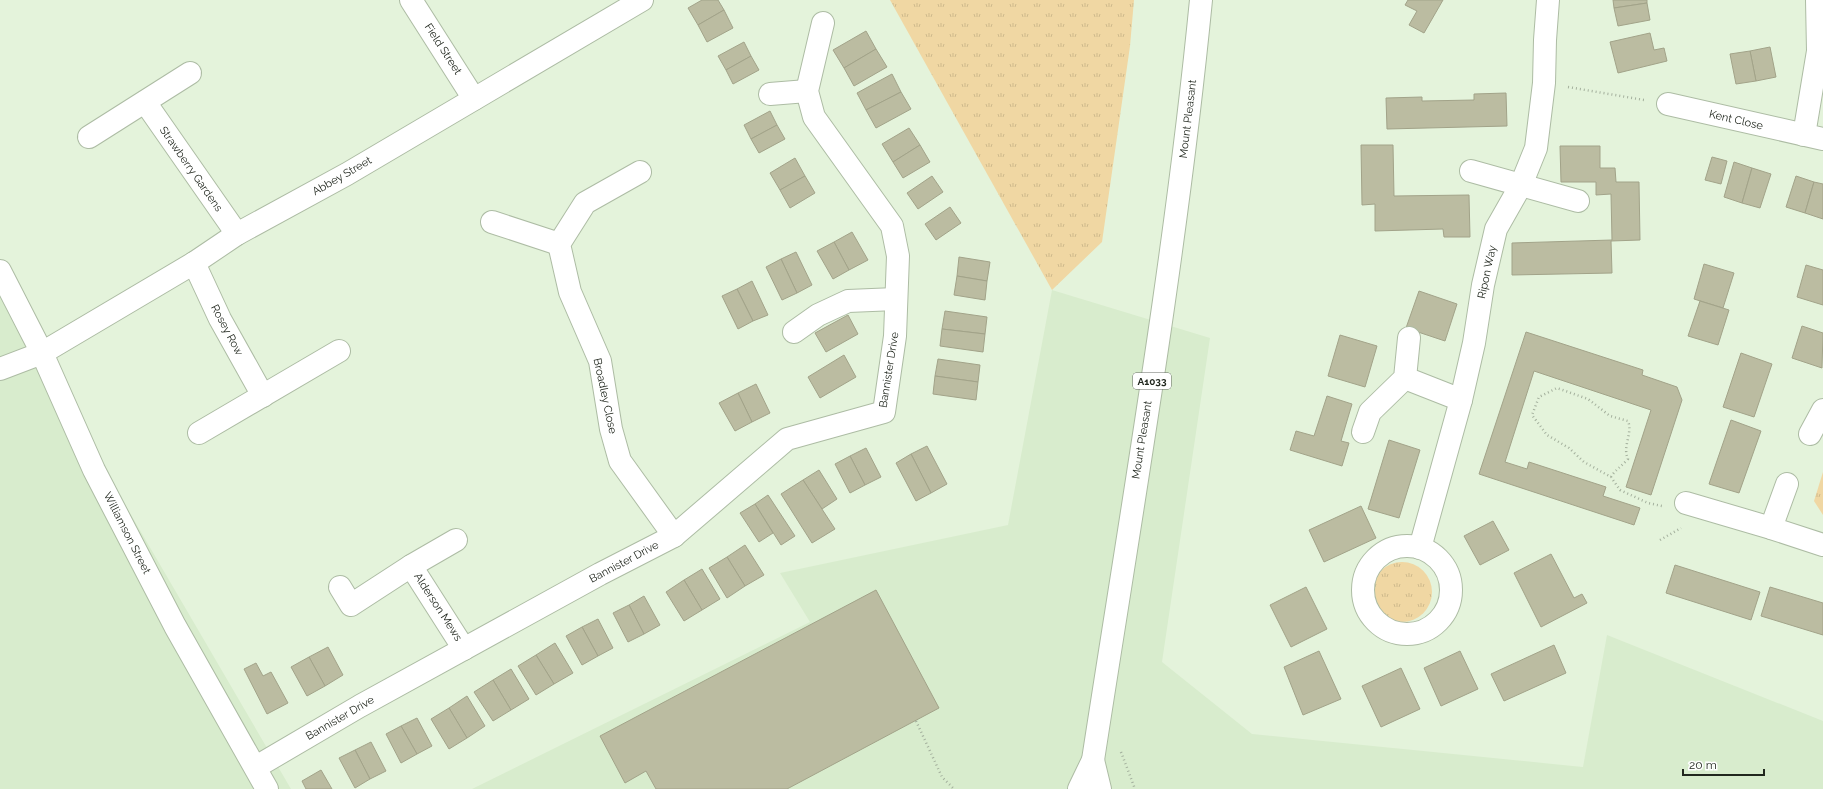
<svg xmlns="http://www.w3.org/2000/svg" width="1823" height="789" viewBox="0 0 1823 789" font-family="Raleway,sans-serif">
	<defs>
		<pattern id="grass-tufts" width="24" height="20" patternUnits="userSpaceOnUse"><rect width="24" height="20" fill="#f0d7a3"/><path d="M3 7l-1-3M5 7V3M7 7l1-3M15 17l-1-3M17 17v-4M19 17l1-3" fill="none" stroke="#ceb98c"/></pattern>
	</defs>
	<rect width="100%" height="100%" fill="#e4f3db"/>
	<g fill="#d8eccd">
		<polygon points="0,289 9,306 291,789 0,789"/>
		<polygon points="1052,290 1210,338 1162,662 1252,734 1583,767 1607,635 1823,721 1823,789 472,789 810,622 780,573 1008,525"/>
	</g>
	<g fill="url(#grass-tufts)">
		<polygon points="890,0 1134,0 1130,46 1102,242 1052,290"/>
		<polygon points="1823,472 1823,515 1814,501"/>
		<circle cx="1402" cy="592" r="30"/>
	</g>
	<g fill="#bbbca1" stroke="#a2a389">
		<polygon points="702,0 718,0 724,10 698,25 688,8"/>
		<polygon points="1408,0 1443,0 1424,33 1409,25 1417,11 1405,5"/>
		<polygon points="1613,0 1647,0 1647,3 1614,8"/>
		<polygon points="1647,3 1650,20 1618,26 1614,8"/>
		<polygon points="724,10 733,28 707,42 698,25"/>
		<polygon points="866,31 876,49 844,68 833,50"/>
		<polygon points="1650,33 1654,50 1664,48 1667,61 1618,73 1610,42"/>
		<polygon points="744,42 751,56 726,70 718,56"/>
		<polygon points="1770,47 1776,77 1756,81 1750,51"/>
		<polygon points="876,49 887,67 854,86 844,68"/>
		<polygon points="1750,51 1756,81 1736,84 1730,54"/>
		<polygon points="751,56 759,70 733,84 726,70"/>
		<polygon points="892,74 901,92 866,110 857,93"/>
		<polygon points="901,92 911,109 876,128 866,110"/>
		<polygon points="1506,93 1507,126 1387,129 1386,98 1422,97 1422,101 1474,100 1474,94"/>
		<polygon points="770,111 777,125 751,139 744,125"/>
		<polygon points="777,125 785,139 759,153 751,139"/>
		<polygon points="909,128 920,145 893,162 882,144"/>
		<polygon points="920,145 930,162 903,178 893,162"/>
		<polygon points="1361,145 1393,145 1394,196 1469,195 1470,237 1444,237 1443,229 1375,231 1375,204 1362,205"/>
		<polygon points="1560,146 1600,146 1600,168 1615,168 1616,182 1639,182 1640,240 1611,241 1612,273 1512,275 1512,243 1612,240 1611,194 1596,195 1596,182 1561,182"/>
		<polygon points="1712,157 1727,161 1721,184 1705,180"/>
		<polygon points="795,158 805,176 780,190 770,173"/>
		<polygon points="1734,162 1752,168 1742,203 1724,197"/>
		<polygon points="1752,168 1771,174 1760,208 1742,203"/>
		<polygon points="805,176 815,193 790,208 780,190"/>
		<polygon points="932,176 943,192 918,209 907,193"/>
		<polygon points="1796,176 1814,182 1805,213 1786,207"/>
		<polygon points="1814,182 1823,184 1823,219 1805,213"/>
		<polygon points="950,207 961,223 936,240 925,224"/>
		<polygon points="852,232 868,260 849,270 834,242"/>
		<polygon points="834,242 849,270 833,279 817,251"/>
		<polygon points="796,252 812,285 797,293 781,259"/>
		<polygon points="959,257 990,262 987,281 957,276"/>
		<polygon points="781,259 797,293 782,300 766,267"/>
		<polygon points="1704,264 1734,273 1723,308 1694,299"/>
		<polygon points="1806,265 1823,270 1823,305 1797,297"/>
		<polygon points="957,276 987,281 985,300 954,295"/>
		<polygon points="752,281 768,315 753,321 737,289"/>
		<polygon points="737,289 753,321 738,329 722,296"/>
		<polygon points="1419,291 1457,304 1445,341 1406,328"/>
		<polygon points="1700,301 1729,310 1718,345 1688,336"/>
		<polygon points="945,311 987,317 985,334 942,329"/>
		<polygon points="848,315 858,334 826,352 815,333"/>
		<polygon points="1802,326 1823,333 1822,368 1792,358"/>
		<polygon points="942,329 985,334 983,352 940,346"/>
		<polygon points="1526,332 1643,370 1642,375 1677,387 1682,400 1651,495 1626,487 1651,410 1534,371 1505,462 1527,469 1529,462 1606,487 1603,496 1640,508 1634,525 1479,474"/>
		<polygon points="1340,335 1377,346 1365,387 1328,376"/>
		<polygon points="1741,353 1772,364 1754,417 1723,407"/>
		<polygon points="844,355 856,377 820,398 808,377"/>
		<polygon points="938,359 980,365 978,382 935,376"/>
		<polygon points="935,376 978,382 976,400 933,394"/>
		<polygon points="756,384 770,413 752,422 738,393"/>
		<polygon points="738,393 752,422 735,431 719,403"/>
		<polygon points="1327,396 1352,404 1341,441 1349,443 1342,466 1290,450 1296,431 1314,436"/>
		<polygon points="1731,420 1761,431 1739,493 1709,484"/>
		<polygon points="1389,440 1420,450 1399,518 1368,509"/>
		<polygon points="927,446 947,484 931,493 911,454"/>
		<polygon points="866,448 881,477 865,485 850,456"/>
		<polygon points="911,454 931,493 916,501 896,463"/>
		<polygon points="850,456 865,485 850,493 835,464"/>
		<polygon points="819,470 837,499 822,509 803,480"/>
		<polygon points="803,480 835,529 812,543 781,494"/>
		<polygon points="768,495 795,536 781,545 755,504"/>
		<polygon points="755,504 773,533 759,542 740,513"/>
		<polygon points="1361,506 1376,538 1324,562 1309,530"/>
		<polygon points="1493,521 1509,550 1480,565 1464,536"/>
		<polygon points="745,545 764,575 745,586 727,557"/>
		<polygon points="1551,554 1574,598 1582,594 1587,603 1541,627 1514,573"/>
		<polygon points="727,557 745,586 727,598 709,568"/>
		<polygon points="1675,565 1760,592 1751,620 1666,593"/>
		<polygon points="702,569 720,599 702,610 684,580"/>
		<polygon points="684,580 702,610 684,621 666,592"/>
		<polygon points="1306,587 1327,629 1291,647 1270,605"/>
		<polygon points="1770,587 1823,603 1823,635 1761,616"/>
		<polygon points="876,590 939,708 787,789 656,789 646,771 625,783 600,736"/>
		<polygon points="644,596 660,625 644,634 629,605"/>
		<polygon points="629,605 644,634 628,642 613,613"/>
		<polygon points="598,619 613,648 598,656 582,627"/>
		<polygon points="582,627 598,656 582,665 566,636"/>
		<polygon points="555,643 573,673 554,684 536,655"/>
		<polygon points="1554,645 1566,673 1504,701 1491,674"/>
		<polygon points="328,647 343,675 325,686 309,657"/>
		<polygon points="1319,651 1341,699 1303,715 1284,667"/>
		<polygon points="1460,651 1478,689 1441,706 1424,668"/>
		<polygon points="536,655 554,684 536,695 518,666"/>
		<polygon points="309,657 325,686 307,696 291,667"/>
		<polygon points="256,663 263,676 271,672 288,703 267,714 244,669"/>
		<polygon points="1401,668 1420,709 1381,727 1362,686"/>
		<polygon points="511,669 529,699 511,710 493,680"/>
		<polygon points="493,680 511,710 493,721 474,692"/>
		<polygon points="467,696 485,726 467,738 449,708"/>
		<polygon points="449,708 467,738 449,749 431,719"/>
		<polygon points="417,718 432,746 417,754 401,726"/>
		<polygon points="401,726 417,754 401,763 386,734"/>
		<polygon points="371,742 386,771 370,779 355,750"/>
		<polygon points="355,750 370,779 355,788 339,758"/>
		<polygon points="321,770 332,789 306,789 302,781"/>
	</g>
	<g fill="none" stroke-linecap="round" stroke-linejoin="round">
		<defs>
			<g id="minor">
				<polyline points="411,0 474,99"/>
				<polyline points="770,94 807,91"/>
				<polyline points="145,102 237,234"/>
				<polyline points="1668,104 1823,139"/>
				<polyline points="1804,135 1818,51 1817,0"/>
				<polyline points="89,137 190,73"/>
				<polyline points="1471,171 1578,201"/>
				<polyline points="640,172 585,203 559,244 570,292 600,361 611,429 620,461 674,536"/>
				<polyline points="492,222 559,244"/>
				<polyline points="194,263 220,319 263,396"/>
				<polyline points="0,271 42,353 94,470 175,626 267,789"/>
				<polyline points="794,332 818,315 848,301 896,299"/>
				<polyline points="0,369 42,353 194,263 237,234 347,174 642,0"/>
				<polyline points="1405,378 1461,400"/>
				<polyline points="1363,432 1370,412 1405,378 1409,338"/>
				<polyline points="199,433 339,351"/>
				<polyline points="1810,434 1823,410"/>
				<polyline points="1686,503 1771,528 1823,545"/>
				<polyline points="1771,528 1787,484"/>
				<circle cx="1407" cy="590" r="44"/>
				<polyline points="1420,548 1461,400 1474,343 1483,285 1496,229 1521,185 1536,148 1544,83 1545,40 1548,0"/>
				<polyline points="411,566 464,649"/>
				<polyline points="340,587 351,605 411,566 456,540"/>
				<polyline points="256,767 360,706 600,574 674,536 787,439 884,412 895,336 898,256 892,226 814,117 807,91 823,23"/>
			</g>
			<g id="trunk">
				<polyline points="1093,760 1100,789"/>
				<path d="M1079 789 1093 760C1132 507 1176 255 1201 0"/>
			</g>
		</defs>
		<use href="#minor" stroke="#adbca4" stroke-width="24"/>
		<use href="#trunk" stroke="#adbca4" stroke-width="24"/>
		<g stroke="#a4b09d" stroke-width="2.5" stroke-dasharray="1 3" stroke-linecap="butt">
			<polyline points="1568,87 1644,100"/>
			<path d="M1611 477C1615 470 1622 466 1628 459 1622 446 1633 434 1628 421L1610 416 1588 399 1557 388 1539 397 1532 415 1547 435 1569 448 1584 462 1611 477 1620 490 1648 503 1662 506"/>
			<polyline points="1660,540 1681,528"/>
			<polyline points="916,721 942,777 954,789"/>
			<polyline points="1121,752 1135,789"/>
		</g>
		<use href="#minor" stroke="#fff" stroke-width="22"/>
		<use href="#trunk" stroke="#fff" stroke-width="22"/>
	</g>
	<g text-anchor="middle" dominant-baseline="central" stroke-width="3" stroke-linejoin="round" paint-order="stroke">
		<rect fill="#fff" stroke="#646862" stroke-width="1" x="1133" y="373" width="38" height="16" rx="3"/>
		<g font-size="10" font-weight="bold" fill="#21271e">
			<text x="1152" y="381">A1033</text>
		</g>
		<g font-size="11" fill="#21271e" stroke="#fff">
			<text transform="translate(443 49) rotate(57)">Field Street</text>
			<text transform="translate(1188 119) rotate(-83)">Mount Pleasant</text>
			<text transform="translate(1736 120) rotate(13)">Kent Close</text>
			<text transform="translate(191 169) rotate(55)">Strawberry Gardens</text>
			<text transform="translate(342 176) rotate(-30)">Abbey Street</text>
			<text transform="translate(1487 272) rotate(-78)">Ripon Way</text>
			<text transform="translate(227 330) rotate(62)">Rosey Row</text>
			<text transform="translate(889 370) rotate(-81)">Bannister Drive</text>
			<text transform="translate(605 396) rotate(78)">Broadley Close</text>
			<text transform="translate(1142 440) rotate(-81)">Mount Pleasant</text>
			<text transform="translate(127 533) rotate(63)">Williamson Street</text>
			<text transform="translate(624 562) rotate(-28)">Bannister Drive</text>
			<text transform="translate(438 607) rotate(57)">Alderson Mews</text>
			<text transform="translate(340 718) rotate(-30)">Bannister Drive</text>
		</g>
	</g>
	<path d="M1683 769v6h81v-6" fill="none" stroke="#21271e" stroke-width="2"/>
	<text x="1689" y="769" font-size="12" fill="#21271e" stroke="#ffffff" stroke-width="3" paint-order="stroke">20 m</text>
</svg>
